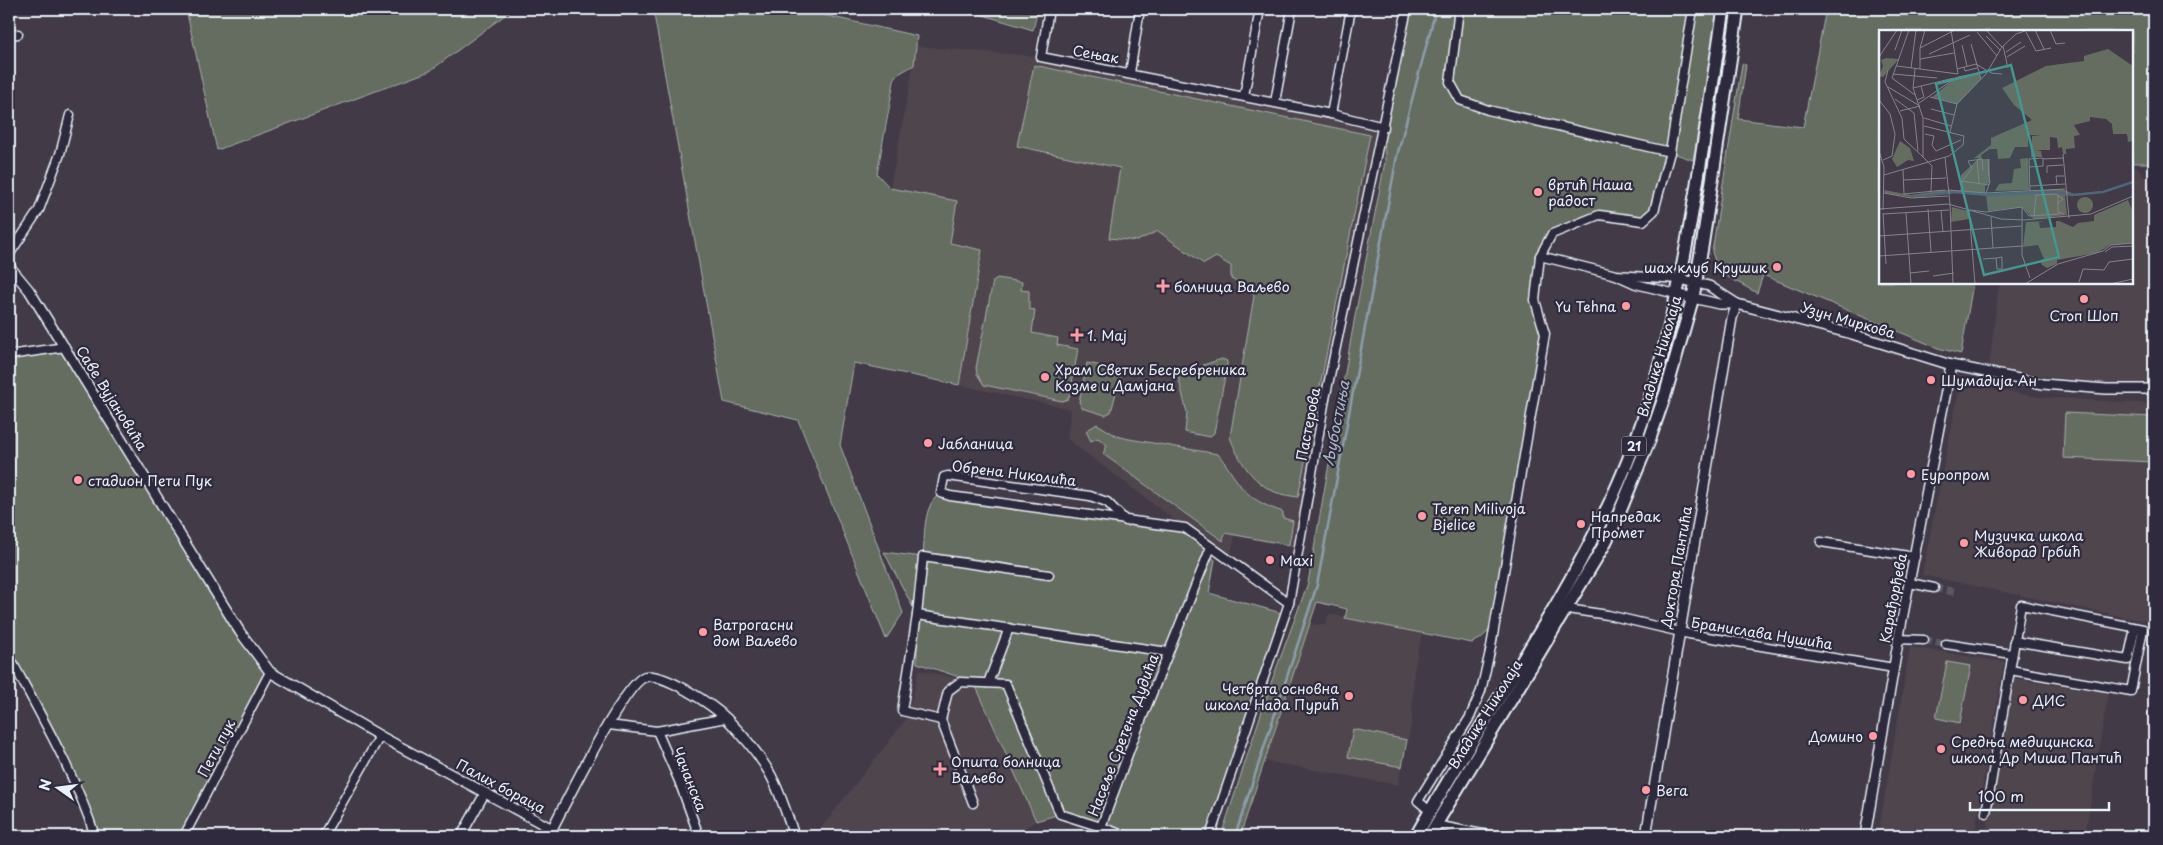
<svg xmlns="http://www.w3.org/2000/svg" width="2163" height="845" viewBox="0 0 2163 845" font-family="'Playpen Sans',sans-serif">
	<rect width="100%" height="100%" fill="#423a47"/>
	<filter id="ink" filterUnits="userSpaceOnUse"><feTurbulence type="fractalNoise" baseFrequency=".02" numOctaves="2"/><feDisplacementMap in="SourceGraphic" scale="10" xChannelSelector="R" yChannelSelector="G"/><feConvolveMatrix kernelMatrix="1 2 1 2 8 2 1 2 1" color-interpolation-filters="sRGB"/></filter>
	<g filter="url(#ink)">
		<g fill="#50454e">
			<polygon points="917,46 1041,57 1384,127 1298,549 1235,536 1229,561 1067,439 1071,409 959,385 982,250 950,243 890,188"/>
			<polygon points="2132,167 2137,167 2154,190 2154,383 2093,383 1989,368 1999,283 2132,282"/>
			<polygon points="1961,380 1995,390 2040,397 2154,404 2154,623 1922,575"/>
			<polygon points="1329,614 1422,633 1414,671 1412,721 1398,785 1265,761 1308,625 1325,624"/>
			<polygon points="1910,647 2004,662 1974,836 1878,836"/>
			<polygon points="919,670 974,682 1036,821 1013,836 815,836 907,718"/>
			<polygon points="2012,678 2108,693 2085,836 2039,836 1987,828"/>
		</g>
		<g fill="#656d60" stroke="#a6afac">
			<polygon points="186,9 513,9 430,71 217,150"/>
			<polygon points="653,9 797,9 917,36 914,65 895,76 877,174 890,188 957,201 950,243 982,250 959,385 854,363 840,445 903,613 886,639 798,420 724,402"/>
			<polygon points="963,9 1038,9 1033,30"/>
			<polygon points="1407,9 1719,9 1693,160 1670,152 1654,211 1643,221 1599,215 1552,234 1540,256 1535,300 1545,334 1495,625 1480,639 1472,643 1345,618 1347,609 1317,602 1240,836 1221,836 1271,683 1308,583 1355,316 1385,162 1384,127"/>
			<polygon points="1826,9 2154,9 2154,203 2154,163 2132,163 2132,31 1880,31 1880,282 1973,283 1961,354 1938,348 1763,275 1757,293 1719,272 1712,252 1742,64 1746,65 1738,119 1803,127"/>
			<path d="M1034 65 1370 135 1298 497C1291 496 1282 495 1275 492 1252 482 1238 459 1230 437L1254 296 1250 288 1231 279V266L1216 257 1204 264 1158 231 1137 241 1109 238 1120 168 1017 146Z"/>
			<polygon points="997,278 1022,282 1021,290 1029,291 1029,309 1035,310 1032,333 1058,338 1057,345 1078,349 1070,394 1068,399 1062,401 984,385 977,374 976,368 993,281"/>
			<polygon points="65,347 270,672 184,836 95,836 88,815 9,652 9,355"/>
			<polygon points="1222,359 1227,361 1227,366 1214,433 1209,437 1185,432 1187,413 1178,376 1204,369 1203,365"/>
			<polygon points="1087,363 1122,370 1111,412 1105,415 1082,408 1079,402"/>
			<polygon points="2065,413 2154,417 2153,462 2063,458"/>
			<path d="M1097 424 1117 436 1129 439 1218 454C1226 463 1230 472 1237 481 1248 498 1265 506 1283 512V518L1293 521 1289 545 1225 533 1223 541 1103 454 1107 445 1098 438 1091 441 1086 431Z"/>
			<path d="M941 493 1185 528 1215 560 1209 593 1285 614 1210 836H1126L1060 814 1036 821 974 682 917 663V615L884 552 923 557C925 538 922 504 941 493Z"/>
			<polygon points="1947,662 1971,666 1960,723 1936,718"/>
			<polygon points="1353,729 1407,740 1402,767 1348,757"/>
		</g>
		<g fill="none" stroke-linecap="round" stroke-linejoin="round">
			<polyline stroke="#8c9eac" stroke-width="2.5" points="1235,836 1317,585 1397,156 1436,9"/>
			<g stroke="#5b5562" stroke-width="8" stroke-dasharray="8 4" stroke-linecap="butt">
				<polyline points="1934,588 1956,592"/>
				<polyline points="1924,640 1946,644"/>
			</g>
			<defs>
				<g id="minor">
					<polyline points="1049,9 1041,57 1331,114 1384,127"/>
					<polyline points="1459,9 1450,82 1460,100 1488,110 1670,152"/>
					<polyline points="9,35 18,34"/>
					<polyline points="1130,73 1140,9"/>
					<polyline points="1244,96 1260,9"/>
					<polyline points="1275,102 1292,9"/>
					<polyline points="1331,114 1351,9"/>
					<polyline points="9,255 39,210 60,154 70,115"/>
					<polyline points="1540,256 1616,275 1680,279"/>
					<polyline points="1618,276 1636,284 1676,294"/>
					<polyline points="9,355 65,347"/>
					<polyline points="1126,521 1107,502 1090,496 948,476 944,477 941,493 950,496 1185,528 1289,603"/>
					<polyline points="1821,542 1915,557"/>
					<polyline points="1049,575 923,557 917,615 902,711 941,720 948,691 960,682 1006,684 1060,814 1101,827"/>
					<polyline points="1910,583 1934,588"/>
					<polyline points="1567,609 1608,615 1689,634 1894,668"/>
					<polyline points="917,615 1168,652"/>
					<polyline points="1898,639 1924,640"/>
					<polyline points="2014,641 2128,660 2135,628"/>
					<polyline points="1946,644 2012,654"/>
					<path d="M9 656C40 714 75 774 95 836"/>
					<polyline points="988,683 1009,628"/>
					<polyline points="941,720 973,803"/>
					<polyline points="609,725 657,731 726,718"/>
					<polyline points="657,731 679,781 699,836"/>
					<polyline points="1430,811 1418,801 1470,717 1481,691 1491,647 1545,334 1535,300 1540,256 1552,234 1599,215 1643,221 1654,211 1670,152 1693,9"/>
					<polyline points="1986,813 2021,605 2143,629 2131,691 2010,670"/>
					<polyline points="1435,825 1493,836"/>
					<polyline points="184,836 270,672"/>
					<polyline points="323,836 380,736"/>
					<polyline points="461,836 485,793"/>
					<polyline points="1126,836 1101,827 1134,738 1211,547"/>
					<polyline points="1210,836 1289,603 1325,399 1407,9"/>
				</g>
				<g id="tertiary">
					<path d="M9 266 29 290 240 632 270 672 380 736 552 829C566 802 623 686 644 677 661 670 714 706 727 719 742 734 758 753 769 772 779 789 788 817 794 836"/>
					<polyline points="1680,279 1709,286 1737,304 1852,334 1951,365 2043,384 2106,389 2154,389"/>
					<polyline points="1676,294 1719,304 1737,304"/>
					<polyline points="1646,836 1732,318 1737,304"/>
					<polyline points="1865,836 1901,625 1951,365"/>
				</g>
				<g id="primary">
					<path d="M1416 836C1482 717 1565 607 1619 482 1682 338 1699 163 1724 9"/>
					<polyline points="1429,836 1603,547 1618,516 1649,441 1666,392 1693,297 1702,247 1738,9"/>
				</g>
			</defs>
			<use href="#minor" stroke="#e8f1f8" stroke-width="11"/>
			<use href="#tertiary" stroke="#e8f1f8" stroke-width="12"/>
			<use href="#primary" stroke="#e8f1f8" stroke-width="15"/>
			<use href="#minor" stroke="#2f2a3d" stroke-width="8"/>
			<use href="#tertiary" stroke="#2f2a3d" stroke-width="9"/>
			<use href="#primary" stroke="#2f2a3d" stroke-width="11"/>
		</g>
	</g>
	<g fill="#ff9aa2" stroke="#2f2a3d" stroke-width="2">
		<circle cx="1538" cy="192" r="5"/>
		<circle cx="1777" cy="267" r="5"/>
		<path d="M1160.5 278.5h5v5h5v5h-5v5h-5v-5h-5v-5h5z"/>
		<circle cx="2084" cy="299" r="5"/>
		<circle cx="1626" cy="306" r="5"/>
		<path d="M1074.5 327.5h5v5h5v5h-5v5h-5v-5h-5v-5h5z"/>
		<circle cx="1045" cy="377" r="5"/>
		<circle cx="1931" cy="380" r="5"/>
		<circle cx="928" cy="443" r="5"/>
		<circle cx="1911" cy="474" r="5"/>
		<circle cx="78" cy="480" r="5"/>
		<circle cx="1422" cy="516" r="5"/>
		<circle cx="1581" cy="524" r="5"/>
		<circle cx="1964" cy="543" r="5"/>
		<circle cx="1270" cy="560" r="5"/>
		<circle cx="703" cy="632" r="5"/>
		<circle cx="1349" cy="696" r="5"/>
		<circle cx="2023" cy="700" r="5"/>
		<circle cx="1873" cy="736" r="5"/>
		<circle cx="1941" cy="749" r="5"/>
		<path d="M937.5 761.5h5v5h5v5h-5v5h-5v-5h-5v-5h5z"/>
		<circle cx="1646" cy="790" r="5"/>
	</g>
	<g text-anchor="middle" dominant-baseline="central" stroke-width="4.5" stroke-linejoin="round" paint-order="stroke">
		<rect fill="#2f2a3d" stroke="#b0b5c0" stroke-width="1" x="1621.5" y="436.5" width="25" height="19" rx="4"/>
		<g font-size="12" font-weight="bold" fill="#e8f1f8">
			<text x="1634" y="446">21</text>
		</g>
		<g font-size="14" fill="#e8f1f8" stroke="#2f2a3d">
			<text transform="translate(1096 54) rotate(10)">Сењак</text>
			<text transform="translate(1848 320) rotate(16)">Узун Миркова</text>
			<text transform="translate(1659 356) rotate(-74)">Владике Николаја</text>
			<text transform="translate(112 398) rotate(58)">Саве Вујановића</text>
			<text transform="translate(1308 424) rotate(-79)">Пастерова</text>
			<text transform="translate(1014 473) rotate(7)">Обрена Николића</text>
			<text transform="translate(1676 567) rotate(-80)">Доктора Пантића</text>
			<text transform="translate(1893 598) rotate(-79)">Карађорђева</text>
			<text transform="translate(1762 633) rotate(9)">Бранислава Нушића</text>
			<text transform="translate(1485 714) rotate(-58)">Владике Николаја</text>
			<text transform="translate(1123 735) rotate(-69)">Насеље Сретена Дудића</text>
			<text transform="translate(216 748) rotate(-62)">Пети пук</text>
			<text transform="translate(690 779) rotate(68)">Чачанска</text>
			<text transform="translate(501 786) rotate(28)">Палих бораца</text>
		</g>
		<g font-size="14" fill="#e8f1f8" stroke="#2f2a3d" text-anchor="start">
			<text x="1548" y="184">вртић Наша<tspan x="1548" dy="16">радост</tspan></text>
			<text x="1767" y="267" text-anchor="end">шах клуб Крушик</text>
			<text x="1174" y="286">болница Ваљево</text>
			<text x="1616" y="306" text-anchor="end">Yu Tehna</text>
			<text x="2084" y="315" text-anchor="middle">Стоп Шоп</text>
			<text x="1087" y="335">1. Мај</text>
			<text x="1055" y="369">Храм Светих Бесребреника<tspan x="1055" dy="16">Козме и Дамјана</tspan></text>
			<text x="1941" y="380">Шумадија Ан</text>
			<text x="938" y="443">Јабланица</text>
			<text x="1921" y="474">Еуропром</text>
			<text x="88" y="480">стадион Пети Пук</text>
			<text x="1432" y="508">Teren Milivoja<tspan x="1432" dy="16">Bjelice</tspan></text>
			<text x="1591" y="516">Напредак<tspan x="1591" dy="16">Промет</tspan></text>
			<text x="1974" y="535">Музичка школа<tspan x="1974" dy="16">Живорад Грбић</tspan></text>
			<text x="1280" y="560">Maxi</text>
			<text x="713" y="624">Ватрогасни<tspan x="713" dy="16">дом Ваљево</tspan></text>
			<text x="1339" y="688" text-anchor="end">Четврта основна<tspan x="1339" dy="16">школа Нада Пурић</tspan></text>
			<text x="2033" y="700">ДИС</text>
			<text x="1863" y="736" text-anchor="end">Домино</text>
			<text x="1951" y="741">Средња медицинска<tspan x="1951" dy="16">школа Др Миша Пантић</tspan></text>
			<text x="951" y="761">Општа болница<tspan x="951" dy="16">Ваљево</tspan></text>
			<text x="1656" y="790">Вега</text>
		</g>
		<g font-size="15" font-style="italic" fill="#abb9c6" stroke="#2f2a3d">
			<text transform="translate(1335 423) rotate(-79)">Љубостиња</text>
		</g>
	</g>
	<g transform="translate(1879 30)">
		<rect width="254" height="254" fill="#423a47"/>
		<path d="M229 19 254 36V111L249 112 248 104H234L233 94 227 89 211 87V91L195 95 201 105 195 106 196 118 187 119V124H184L183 117 179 118 178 108 171 107V120H157L162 121 163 127H152L153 106 162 105H149V117H136L131 128 119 129 118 119H111L102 125 103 129H109L111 152 106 156V163L82 161V145L100 128H95L112 115V108L153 90 135 75 123 58 167 36 205 31V26ZM7 28 20 29 4 47 0 46 4 36 2 30ZM100 43 102 49 78 74 53 67 78 47ZM21 111 31 118 35 131 29 130 18 137 13 129ZM149 128 150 160 116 161 120 154 133 153 135 139 142 138 141 129ZM254 152 224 162 194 166 186 165 188 185 155 189 143 177 109 181 107 165 75 163 31 167 6 163 5 160 32 165 66 160 109 164 183 159 195 164 224 161ZM198 175a8 8 0 1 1 16 0a8 8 0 1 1-16 0ZM249 170 254 182V213L231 215 218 223 178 230V234L168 238 163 235 161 230 165 229 159 215 144 217 147 192 165 191 160 192 161 198 177 197V191H180L194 197 199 193 215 191V185ZM73 177 89 181 90 189 72 192Z" fill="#656d60"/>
		<path fill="none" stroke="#4f667a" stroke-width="2.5" d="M35 167 76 162 109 165 175 162 194 165 224 162 254 152"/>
		<path fill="none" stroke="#84838e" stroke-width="1" d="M30 0 13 48 36 65M72 0 79 44M107 0 123 17M156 0 165 19M171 0 177 14 186 13M98 2 118 26M147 2 157 21 172 18M107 6 121 20M92 14 102 49M83 15 88 36M124 16 129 38M41 18 76 0M16 20 23 0M127 22 142 12M50 24 91 5M0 27 18 0M128 27 146 16M41 29 75 23M97 34 112 43 123 44M18 36 79 44M85 37 86 41 98 38M32 38 37 0M36 39 34 58 44 88V127L53 136 52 161M41 39V18L46 0M78 39 97 34M9 40 6 52 23 88 25 109 44 127M14 44 58 48M79 47 100 43M9 57 41 76M34 58 75 48M51 67 78 74M16 69 35 83 39 121M0 70 11 84 16 104 13 126 4 130M38 70 45 67 42 56M40 73 78 47M52 79 75 85M21 81 41 76M45 88 72 96M71 102 78 74 107 44 123 17 137 4 149 0M46 104 55 106 53 115 57 121 82 110M0 121 5 137 4 180M184 124 190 188M66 127 71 174M164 129 184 128M98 130 100 153M89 131 103 129 104 141M150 137 164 136V128L150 129 151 161M24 140 25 164 66 160M168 143V136L184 135M5 145 70 126 84 115 85 106 45 96M25 150 67 148M83 151 93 139 89 131M178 154 177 146H185M151 156 186 154M69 160 107 163 186 159M82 161 83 151 110 155M5 163 32 168 69 166M107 163 111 152 110 146 109 130 110 129V146M179 166V182L185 184M71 174 74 254M143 177V225L151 248M143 177 150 186 180 184M0 179 69 174 122 189 145 190 212 184 254 166M49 179 52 222M90 180 96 254M91 180 107 182 143 177M62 181 64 202M4 183 7 234M27 183 32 254M4 184 70 180M155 186 157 165 177 164 184 169 179 173M112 187 114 218M0 206 143 196M226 222 233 217 254 216M0 226 143 216M104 229 118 228 123 227V239H118L117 228M31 243 50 241M54 246 75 243M200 252 204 239 225 240 230 232 254 229M146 254 179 234 224 221 232 215 254 213M190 254H224M231 254 254 249"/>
		<path fill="#459590" fill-opacity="0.15" stroke="#459590" stroke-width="2.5" d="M132 35 180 227 105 245 57 54Z"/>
		<rect width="254" height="254" fill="none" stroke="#e8f1f8" stroke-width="2.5"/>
	</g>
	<rect width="2163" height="845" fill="none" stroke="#2f2a3d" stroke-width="30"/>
	<rect x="15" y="15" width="2133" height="815" fill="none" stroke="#e8f1f8" stroke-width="2" filter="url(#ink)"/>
	<g transform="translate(58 788) rotate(284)" stroke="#2f2a3d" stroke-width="4" paint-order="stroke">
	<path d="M0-4L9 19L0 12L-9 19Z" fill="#e8f1f8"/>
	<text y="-8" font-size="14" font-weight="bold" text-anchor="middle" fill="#e8f1f8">N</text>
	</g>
	<path d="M1970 802v8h139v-8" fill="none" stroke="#e8f1f8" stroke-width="2.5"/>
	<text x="1978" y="802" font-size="15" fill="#e8f1f8" stroke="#2f2a3d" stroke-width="4" paint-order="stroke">100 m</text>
</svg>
